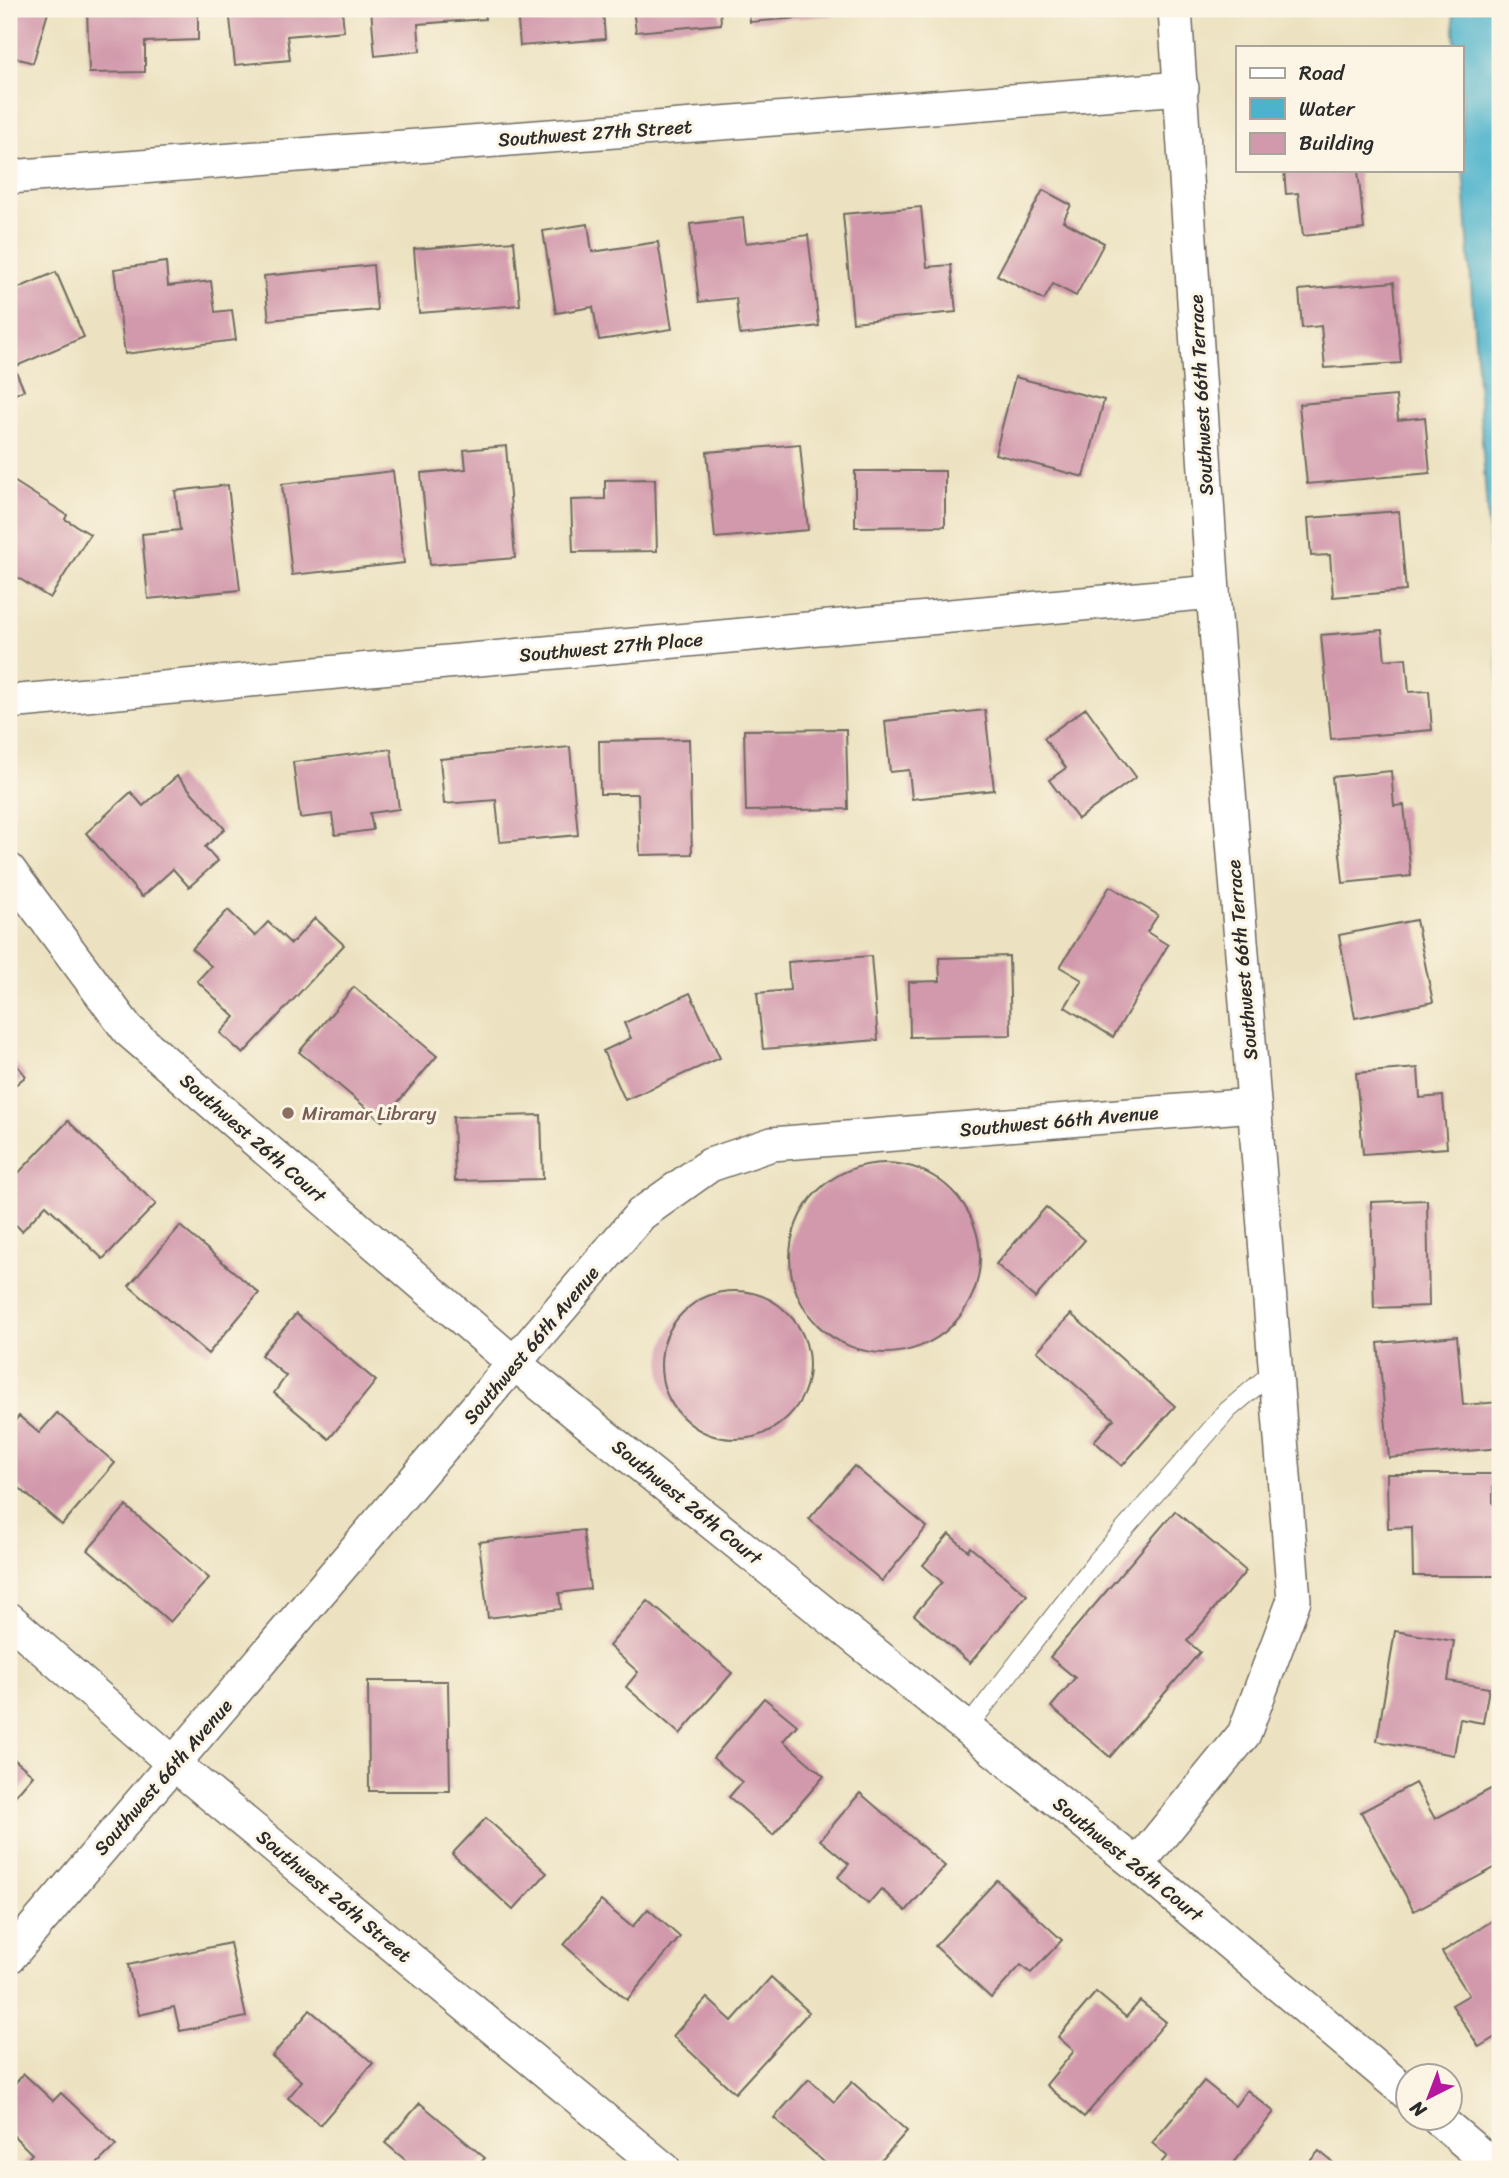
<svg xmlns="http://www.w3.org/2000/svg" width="1509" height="2178" viewBox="0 0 1509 2178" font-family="Sriracha,sans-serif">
	<rect width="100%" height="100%" fill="#fcf5e5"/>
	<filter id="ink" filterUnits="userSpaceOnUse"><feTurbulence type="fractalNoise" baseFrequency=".0143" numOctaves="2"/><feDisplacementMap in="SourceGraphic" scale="14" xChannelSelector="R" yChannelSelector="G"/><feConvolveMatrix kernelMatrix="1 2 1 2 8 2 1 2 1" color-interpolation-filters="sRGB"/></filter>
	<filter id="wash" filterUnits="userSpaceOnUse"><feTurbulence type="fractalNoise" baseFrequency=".00686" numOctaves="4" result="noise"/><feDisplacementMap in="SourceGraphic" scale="28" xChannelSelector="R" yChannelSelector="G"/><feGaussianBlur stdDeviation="1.57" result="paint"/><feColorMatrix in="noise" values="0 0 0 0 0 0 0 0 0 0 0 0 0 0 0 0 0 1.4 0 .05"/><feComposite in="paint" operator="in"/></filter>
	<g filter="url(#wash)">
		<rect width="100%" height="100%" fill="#ece2c1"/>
		<polygon fill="#4db3cc" stroke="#3c6f7c" stroke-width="2" points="1453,9 1500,9 1500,697 1462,154 1462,47 1455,47"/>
		<g id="blocks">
			<g fill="#d299ac">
				<polygon points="9,9 49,9 33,63 9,56"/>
				<polygon points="87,9 198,9 198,40 145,42 145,72 89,73"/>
				<polygon points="229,9 342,9 344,31 287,36 290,60 235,65"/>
				<polygon points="371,9 484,9 485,19 418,24 420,51 375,56"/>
				<polygon points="517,9 603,9 605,39 520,46"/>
				<polygon points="633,9 720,9 721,24 636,32"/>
				<polygon points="749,9 833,9 834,15 750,22"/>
				<polygon points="1284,170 1358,170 1364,229 1303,236 1298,193 1286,194"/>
				<polygon points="1043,190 1071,205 1063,221 1104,243 1076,296 1053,284 1044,300 997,275"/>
				<polygon points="921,207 927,267 951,265 956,312 853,322 843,214"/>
				<polygon points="743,218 746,243 808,235 819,326 740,335 736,298 699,302 690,224"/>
				<polygon points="588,224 592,252 658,242 672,329 599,340 593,307 556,313 543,231"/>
				<polygon points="514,241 520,305 419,313 414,249"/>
				<polygon points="166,262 168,286 211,281 215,312 232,310 236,340 125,354 114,269"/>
				<polygon points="373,265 377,310 269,320 264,276"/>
				<polygon points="56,272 84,337 14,367 24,390 9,397 9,292"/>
				<polygon points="1394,282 1401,363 1325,368 1321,326 1302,328 1299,290"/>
				<polygon points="1015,377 1104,400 1084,477 995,454"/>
				<polygon points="1396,396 1398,420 1425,417 1430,473 1307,484 1299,404"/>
				<polygon points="800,444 808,530 715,538 707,452"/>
				<polygon points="506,446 515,558 430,565 421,473 466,469 464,450"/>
				<polygon points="393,471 404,563 292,575 282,484"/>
				<polygon points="855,471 945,471 945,526 855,527"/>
				<polygon points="9,478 67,515 65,519 90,534 50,598 9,572"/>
				<polygon points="655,479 657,551 573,552 571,500 605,499 605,480"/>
				<polygon points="228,485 240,590 148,599 142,534 180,530 175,491"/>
				<polygon points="1399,511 1406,591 1333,597 1330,555 1311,556 1308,518"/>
				<polygon points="1382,630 1385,660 1406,658 1409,692 1429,691 1432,730 1331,739 1321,635"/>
				<polygon points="1086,708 1136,777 1078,819 1049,780 1066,768 1044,738"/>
				<polygon points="985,710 994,790 912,799 909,770 890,772 885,721"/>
				<polygon points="846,729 848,809 746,811 744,730"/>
				<polygon points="689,739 692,854 640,855 638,794 600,794 599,741"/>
				<polygon points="570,747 578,835 500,842 496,800 444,804 440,759"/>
				<polygon points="391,749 399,809 370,813 373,830 335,835 332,814 300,818 293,762"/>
				<polygon points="1391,771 1394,806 1404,805 1411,876 1343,883 1332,777"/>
				<polygon points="177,776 225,829 205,847 218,861 189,887 173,869 142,897 86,833 131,792 143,806"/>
				<polygon points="1110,886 1158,915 1147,932 1168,945 1113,1037 1065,1007 1082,980 1060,967"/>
				<polygon points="228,910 255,936 268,922 291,944 315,918 344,945 243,1054 220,1033 235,1017 197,981 211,966 192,949"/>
				<polygon points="1416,920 1433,1002 1355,1018 1339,935"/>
				<polygon points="871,956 878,1040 763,1049 757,993 790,990 788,962"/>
				<polygon points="1009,956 1011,1035 910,1037 909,982 940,981 939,958"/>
				<polygon points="354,987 437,1056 382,1121 299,1052"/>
				<polygon points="690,993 720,1058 625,1100 603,1051 631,1038 624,1023"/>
				<polygon points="9,1056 26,1076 9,1090"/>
				<polygon points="1418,1068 1420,1098 1443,1096 1447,1148 1363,1154 1356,1073"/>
				<polygon points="541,1115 543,1179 455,1181 453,1117"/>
				<polygon points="68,1121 156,1204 103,1259 46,1205 22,1231 9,1218 9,1183"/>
				<circle cx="885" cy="1258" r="95"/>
				<polygon points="1427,1200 1429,1306 1374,1308 1371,1202"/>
				<polygon points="1046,1207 1085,1240 1035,1298 996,1264"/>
				<polygon points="180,1226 259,1293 208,1354 129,1286"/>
				<circle cx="735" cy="1365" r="74"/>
				<polygon points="296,1314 376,1381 329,1439 274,1393 286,1376 261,1355"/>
				<polygon points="1071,1314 1175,1406 1122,1466 1094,1441 1114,1419 1037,1351"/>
				<polygon points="1457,1336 1463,1405 1500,1402 1500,1448 1389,1458 1378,1343"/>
				<polygon points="57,1413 115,1463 62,1525 9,1479 9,1428 19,1416 39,1433"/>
				<polygon points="854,1466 927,1527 882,1581 809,1519"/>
				<polygon points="1387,1474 1493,1474 1493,1504 1500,1505 1500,1576 1413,1576 1412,1527 1388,1528"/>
				<polygon points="126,1506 209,1578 170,1622 88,1550"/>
				<polygon points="1175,1511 1246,1571 1187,1641 1200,1652 1110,1757 1051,1707 1075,1678 1050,1657"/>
				<polygon points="583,1530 590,1589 559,1593 561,1609 488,1618 479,1542"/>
				<polygon points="949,1534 968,1551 970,1547 1027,1595 970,1663 914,1615 942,1582 923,1565"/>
				<polygon points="648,1601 732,1673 680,1734 626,1687 638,1672 609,1646"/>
				<polygon points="1395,1631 1454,1641 1448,1681 1489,1688 1483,1723 1460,1719 1454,1755 1377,1741"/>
				<polygon points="368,1681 448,1681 450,1791 369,1791"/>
				<polygon points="764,1698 797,1725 783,1741 824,1776 773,1835 729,1797 742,1782 713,1758"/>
				<polygon points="9,1755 33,1775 9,1803"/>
				<polygon points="1415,1783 1435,1819 1500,1784 1500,1865 1414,1911 1361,1812"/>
				<polygon points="860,1793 945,1866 906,1911 881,1889 868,1904 838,1877 849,1864 820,1840"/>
				<polygon points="486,1818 547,1873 513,1910 452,1854"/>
				<polygon points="997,1880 1062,1940 1031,1973 1021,1965 991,1998 935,1946"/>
				<polygon points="601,1901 632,1927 648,1909 680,1937 627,2000 564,1945"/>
				<polygon points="1500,1916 1500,2034 1479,2047 1452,2005 1469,1995 1442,1952"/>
				<polygon points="230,1943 246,2017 180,2031 174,2007 139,2015 128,1965"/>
				<polygon points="771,1977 809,2012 735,2093 673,2036 707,1998 732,2021"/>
				<polygon points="1096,1992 1126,2017 1140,2001 1166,2022 1084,2117 1046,2085 1074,2051 1058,2037"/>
				<polygon points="310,2010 373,2063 320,2125 288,2098 302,2081 272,2056"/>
				<polygon points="24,2074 53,2101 61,2093 116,2145 92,2169 24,2169 21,2166 32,2154 9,2131 9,2090"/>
				<polygon points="809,2079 834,2102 852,2082 907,2131 874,2169 832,2169 774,2118"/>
				<polygon points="1204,2081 1235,2106 1247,2090 1274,2112 1228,2169 1156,2169 1167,2156 1152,2143"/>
				<polygon points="420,2103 485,2158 475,2169 416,2169 385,2143"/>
				<polygon points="1319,2151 1341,2169 1303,2169"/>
			</g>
		</g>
	</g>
	<g filter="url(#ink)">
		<use href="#blocks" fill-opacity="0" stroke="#6f6b60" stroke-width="2"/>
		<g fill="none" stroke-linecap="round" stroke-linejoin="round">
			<defs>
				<polyline id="lane" points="967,1728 1095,1563 1228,1410 1275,1370"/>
				<g id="street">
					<polyline points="9,177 1182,88"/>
					<polyline points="9,702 1213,592"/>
					<polyline points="9,870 128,1030 515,1364 1137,1865 1408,2094"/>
					<polyline points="9,1619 174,1764 664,2169"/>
					<polyline points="1137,1865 1244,1734 1294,1600 1213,592 1175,9"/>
					<polyline points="9,1957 641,1214 710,1165 772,1144 1254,1105"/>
					<polyline points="1437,2118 1497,2169"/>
				</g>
			</defs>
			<use href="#lane" stroke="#6f6b60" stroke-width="20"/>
			<use href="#street" stroke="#6f6b60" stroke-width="36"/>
			<use href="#lane" stroke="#fff" stroke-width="18"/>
			<use href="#street" stroke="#fff" stroke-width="33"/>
		</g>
	</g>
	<circle fill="#8d6e63" stroke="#fcf5e5" stroke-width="2.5" cx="288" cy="1113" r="7"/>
	<g text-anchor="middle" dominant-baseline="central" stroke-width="6" stroke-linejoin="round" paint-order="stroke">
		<g font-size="19" fill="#2b2b2b" stroke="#fcf5e5">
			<text transform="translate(595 133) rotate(-4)">Southwest 27th Street</text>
			<text transform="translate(1201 395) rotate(-93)">Southwest 66th Terrace</text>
			<text transform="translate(611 647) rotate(-5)">Southwest 27th Place</text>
			<text transform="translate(1242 960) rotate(-95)">Southwest 66th Terrace</text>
			<text transform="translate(1059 1121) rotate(-5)">Southwest 66th Avenue</text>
			<text transform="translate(253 1138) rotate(41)">Southwest 26th Court</text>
			<text transform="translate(531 1345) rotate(-50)">Southwest 66th Avenue</text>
			<text transform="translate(687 1502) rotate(39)">Southwest 26th Court</text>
			<text transform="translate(163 1777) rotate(-49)">Southwest 66th Avenue</text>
			<text transform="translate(1128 1859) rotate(39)">Southwest 26th Court</text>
			<text transform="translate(334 1896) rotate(40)">Southwest 26th Street</text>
		</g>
		<g font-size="19" fill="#785e54" stroke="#fcf5e5" text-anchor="start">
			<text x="302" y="1113">Miramar Library</text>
		</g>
	</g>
	<rect width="1509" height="2178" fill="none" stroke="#fcf5e5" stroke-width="35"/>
	<rect x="1236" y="46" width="228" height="126" fill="#fcf5e5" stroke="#a8a49b" stroke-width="2"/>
	<rect x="1250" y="68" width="35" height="10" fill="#ffffff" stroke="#a8a49b" stroke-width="2"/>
	<text x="1299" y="80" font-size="21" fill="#2b2b2b">Road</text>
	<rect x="1250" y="98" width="35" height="21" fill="#4db3cc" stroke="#a8a49b" stroke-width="2"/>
	<text x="1299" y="116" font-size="21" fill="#2b2b2b">Water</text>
	<rect x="1250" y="133" width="35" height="21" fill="#d299ac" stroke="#a8a49b" stroke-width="2"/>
	<text x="1299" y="150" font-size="21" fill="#2b2b2b">Building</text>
	<g transform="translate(1429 2097) rotate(222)"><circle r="33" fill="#fcf5e5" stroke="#a8a49b" stroke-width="2"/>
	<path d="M0-5L12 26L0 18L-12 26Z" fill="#b5179e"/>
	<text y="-10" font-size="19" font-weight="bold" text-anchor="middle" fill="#2b2b2b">N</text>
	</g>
</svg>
